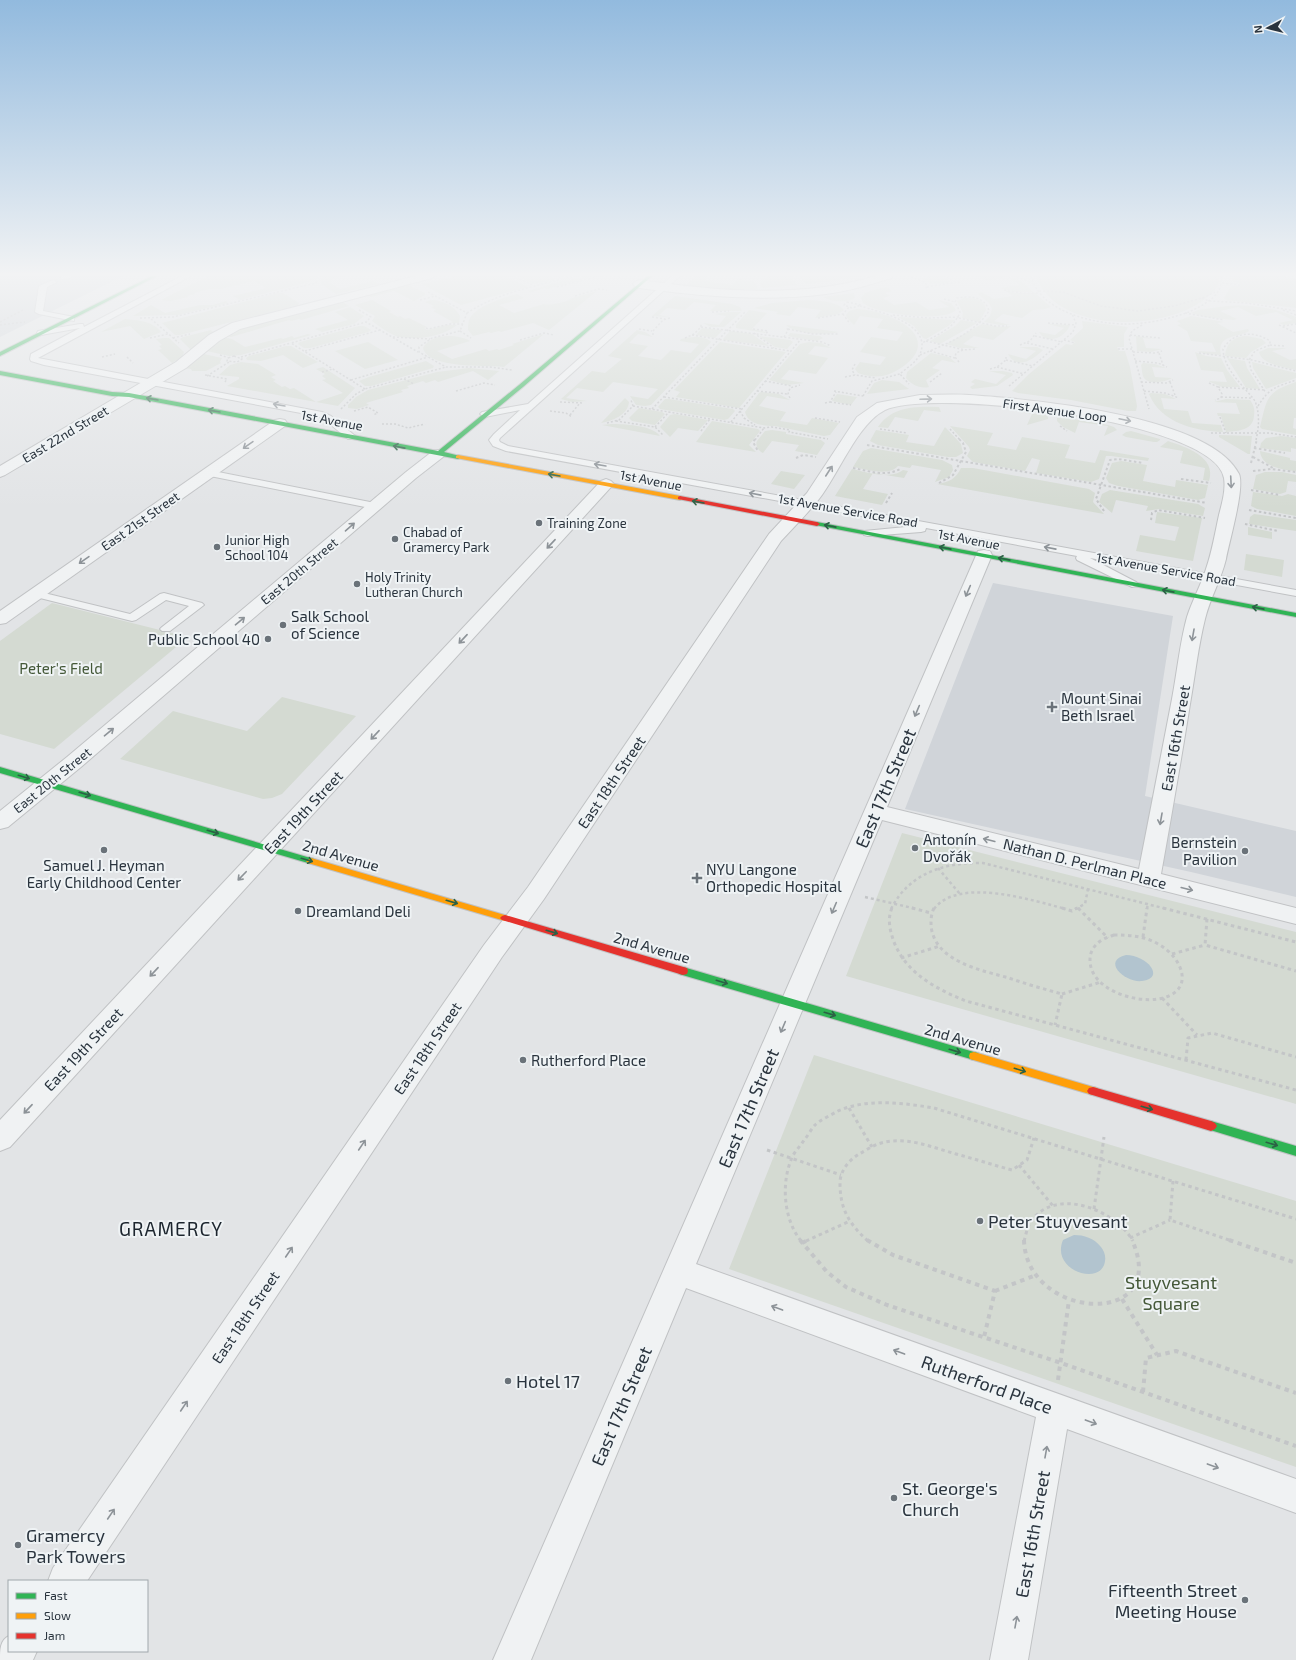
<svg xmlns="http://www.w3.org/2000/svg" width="1296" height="1660" viewBox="0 0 1296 1660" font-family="'Exo 2',sans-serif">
	<rect width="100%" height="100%" fill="#e2e4e6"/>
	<g fill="#d0d4d9">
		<polygon points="0,276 123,276 0,337"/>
		<polygon points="993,583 1173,616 1145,796 1296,831 1296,897 1191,872 905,809"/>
	</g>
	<g fill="#d4dad2">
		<polygon points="208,276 317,276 315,279 305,283 240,300 233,296 266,288 254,281 221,289 209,289 194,293 195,294 187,296 188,297 171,301 161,300"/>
		<polygon points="324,276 346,276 331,279 333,281 329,282 340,289 372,281 379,284 336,294 321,284 321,278"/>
		<polygon points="456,276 505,276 528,287 461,305 422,284"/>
		<polygon points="517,276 550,276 555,278 554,280 534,284"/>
		<polygon points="589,276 591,277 547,289 545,288 532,292 528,291 565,280"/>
		<polygon points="696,276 707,277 704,281 732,285 739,279 754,281 758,289 720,289 685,286"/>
		<polygon points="768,276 791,276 797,285 763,288 760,284"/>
		<polygon points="799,276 861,276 832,281 806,284"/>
		<path d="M929 276H940L951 282C942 284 930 286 923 279Z"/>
		<path d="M978 276C1001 276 1016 273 1033 292H1016L1000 288 1020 285 1007 277 987 281Z"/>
		<path d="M1036 276H1219C1220 286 1214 292 1206 298 1166 332 1056 334 1036 276Z"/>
		<polygon points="1232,276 1278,276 1296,278 1296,308 1226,300 1224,298 1231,286 1240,286 1240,283 1233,282"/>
		<polygon points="406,284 425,293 425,295 414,301 394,291 371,297 366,294"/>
		<path d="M886 287 892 291 885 293 890 296 883 298 894 305 916 302 929 310 949 307 938 300 951 303 956 310C943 323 876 314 863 303L861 298 865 293 870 291Z"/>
		<polygon points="1004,290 1016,293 1035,293 1051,307 1045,309 1033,310 1022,318 1003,314 994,321 1010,325 1000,325 984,322 990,316 992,309 989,303 978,294 981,292 994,299 1013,296"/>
		<path d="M597 291 549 330 533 323 501 332 499 331 491 333 489 332 473 336 468 330C468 326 468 321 470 318 476 306 505 297 517 294L524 298 499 305 514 313 544 304C552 306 562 302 570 300L569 299Z"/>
		<polygon points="278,293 283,293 299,303 298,305 180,335 175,335 162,323"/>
		<path d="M854 293 855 298C846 303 832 302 823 297Z"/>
		<polygon points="675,296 732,304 740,307 742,311 710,311 716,305 694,302 685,310 667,308 659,315 669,317 652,316"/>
		<path d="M964 298C974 298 985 299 986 310L979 322 962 318 963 313 957 301Z"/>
		<path d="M372 300 391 311 389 312 398 317 400 316 405 319 409 318 427 327 424 328 427 330 447 325H457C442 337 415 341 396 336 388 333 379 326 372 321L375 316 355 305Z"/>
		<path d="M431 300C442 300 455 306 460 316L459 323H450L453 322 433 311 436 310 431 307 434 306 425 302Z"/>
		<path d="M809 300C819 301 837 301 844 310L838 314 815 318 821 310 798 307 790 316 776 314 778 312 754 308 772 303Z"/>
		<polygon points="226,301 228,303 178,315 133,316 151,305 165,313 200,305 213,305"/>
		<polygon points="341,301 349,306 301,320 299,319 291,321 289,320 231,337 224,336 238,329"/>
		<path d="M1227 306C1251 304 1274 308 1296 317V323L1284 325 1279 323 1293 320 1276 312 1256 316 1238 307 1220 311 1237 319 1233 320 1205 317 1191 313 1198 310Z"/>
		<polygon points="350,307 364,316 354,324 322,332 315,329 348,320 335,312"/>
		<path d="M857 309C875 309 920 323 918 346 917 360 895 374 882 376 875 377 865 376 858 373L855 369 860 362 880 365 886 357 860 352 871 337 897 341 903 332 877 328 883 319 860 316 854 325 847 318 846 315 849 311Z"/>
		<polygon points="749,310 767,313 752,329 766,332 765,333 736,328 736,325"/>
		<polygon points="728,312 741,312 724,327 711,327 703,323 719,325 726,316 714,314"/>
		<path d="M1191 316 1224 322 1217 323 1233 332 1248 329 1249 331C1238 338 1216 334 1221 355L1206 354 1197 351 1216 352 1212 343 1191 341 1187 331 1177 325 1181 324 1177 321Z"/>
		<polygon points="898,317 955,320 948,326 926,339 923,338 914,326"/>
		<path d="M125 319C137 320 153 321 161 332L144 339 130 326 101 332Z"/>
		<polygon points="961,320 977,323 940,344 930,341 955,326"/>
		<polygon points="1082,321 1128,327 1124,334 1124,347 1117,347 1119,351 1125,351 1130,367 1137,406 1136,411 1128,411 1071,400 1018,393 1012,391 1029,374 1066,344 1072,345 1075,342 1070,340 1083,328"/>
		<polygon points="982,324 999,327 1011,326 993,340 974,336 963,344 979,348 960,348 946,344"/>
		<path d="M1048 324 1070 325C1066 337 1047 346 1039 332L1055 335 1064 328Z"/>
		<path d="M786 325 839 332C826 336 796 334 786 325Z"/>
		<polygon points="359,326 364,326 371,330 368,332 310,348 304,348 298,344 300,342"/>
		<polygon points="702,328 721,330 722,331 715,338 696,335"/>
		<polygon points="211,330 213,332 194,348 190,349 180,339 183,337"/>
		<path d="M637 330 645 332 653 337 638 334 629 343 648 346 638 356 661 360 671 350 691 353 699 344 680 341 681 339C690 337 704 335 711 342L651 405 645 406 636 405 630 396 648 399 658 389 613 382 603 392 577 388 566 398 587 401 572 402 561 399 592 371 605 373 622 359 608 356Z"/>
		<polygon points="730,331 752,334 769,346 724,340 723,339"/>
		<polygon points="790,333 820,336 823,338 817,341 792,337 788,336"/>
		<polygon points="308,334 311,335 241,355 229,356 207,351 221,337 232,339 245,347 281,338 283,339 292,336 294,338"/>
		<path d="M544 334 504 367C487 365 428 369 423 348 431 333 457 334 470 341L437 351 452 359 486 349 489 351 497 349 499 350 514 345 512 344Z"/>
		<polygon points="759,336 790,340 793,342 787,349 775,347"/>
		<polygon points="1136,336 1156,339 1143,338 1146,348 1162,349 1151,352 1137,351"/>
		<path d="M1247 336 1262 339 1266 343 1251 352 1246 358 1225 356C1226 343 1234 336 1247 336Z"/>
		<polygon points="164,338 169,338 184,352 182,357 172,363 158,350 162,349 159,346 162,345 156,339"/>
		<polygon points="368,342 398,360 365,369 335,351"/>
		<polygon points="720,342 786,352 739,408 676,397 680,392 674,390"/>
		<polygon points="809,342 821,343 831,348 815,346 808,354 828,358 816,374 789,370 781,379 804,383 787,385 769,380 800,344"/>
		<polygon points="286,346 291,346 318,362 303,368 283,355 261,361 247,360 246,358 249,356"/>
		<path d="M1019 347H1037L1043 350C1034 359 1017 371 1008 354L1026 359 1036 351Z"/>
		<path d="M1268 348H1287L1272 351 1290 360 1296 359V370C1285 367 1262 365 1259 352Z"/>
		<polygon points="1195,352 1206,356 1221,358 1227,370 1240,387 1222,387 1210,382 1209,381 1227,382 1223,372 1201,370"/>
		<path d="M931 353 949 357 956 363 942 360 932 368 940 370 926 380 929 387C920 389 912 385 906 378L907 372Z"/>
		<polygon points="204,354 222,358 220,362 221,363 206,371 192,371 191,369 185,368"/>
		<polygon points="1227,358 1245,361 1247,368 1260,389 1246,388"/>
		<polygon points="426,361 434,366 433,368 371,386 365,386 359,381 369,377"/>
		<polygon points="241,362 258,364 276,375 271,377 276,380 273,381 282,387 285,386 290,389 294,388 316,402 343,393 322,380 326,379 322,376 325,374 316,369 323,367 355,388 338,406 227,386 239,379 239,377 219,375 230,365"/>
		<polygon points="1252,362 1296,373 1296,378 1266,389 1253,368"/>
		<path d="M1143 363 1155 364 1166 368 1152 367 1155 377 1172 378C1166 382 1149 385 1144 378 1142 375 1142 369 1141 365Z"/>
		<polygon points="469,368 499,371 488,380 473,371 438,382 435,380 426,383 423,381 407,386 409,388 401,390 403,392 366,403 369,405 357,409 348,408 348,405 356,397 368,390 437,372"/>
		<polygon points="989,371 1003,371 1012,373 1013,375 997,386 972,389 970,387 975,384 971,382 975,379 996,384 1006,375"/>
		<polygon points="882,380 899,382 909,389 867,394 874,383"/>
		<path d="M1296 382V418H1294L1293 428 1296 429V435L1262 429 1260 427C1267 398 1266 392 1296 382Z"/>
		<path d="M761 392 779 394 790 400 767 396 759 406 786 412 780 421 807 425 812 418 839 423 830 435 824 436 775 426C765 426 748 425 745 412L759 393Z"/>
		<path d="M1151 393 1165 394 1176 399 1161 398 1164 409 1188 411 1192 423 1221 425 1223 432C1195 431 1161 423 1149 394Z"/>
		<polygon points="837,394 857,397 851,405 832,401"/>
		<path d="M625 398 629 402C628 415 612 421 601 423Z"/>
		<polygon points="665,399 669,399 733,409 735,411 728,419 724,420 660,409 658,407"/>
		<path d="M1226 399 1250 400C1254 406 1255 409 1254 416 1253 430 1239 431 1226 432L1221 416H1218L1217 413 1240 414 1236 403 1214 402Z"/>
		<path d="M939 407 941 412 924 410 918 421 895 417 888 428 878 427C892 406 916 406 939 407Z"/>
		<polygon points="639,408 662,412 665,414 655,425 632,421 629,418"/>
		<polygon points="1010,411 1046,415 1048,417 1048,419 1027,425 1032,414"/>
		<polygon points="675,414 708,420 698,431 678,428 670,437 660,427 670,415"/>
		<polygon points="1061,417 1108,425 1114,427 1117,430 1104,436 1108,426 1079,422 1075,433 1063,427 1057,421 1057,418"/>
		<polygon points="712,421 758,429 760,431 749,445 756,452 696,442"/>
		<path d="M611 424C623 424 652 425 660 436L602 425Z"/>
		<polygon points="950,426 993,433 987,445 1016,450 1022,437 1070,445 1065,458 1095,463 1100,450 1149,458 1148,461 1111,456 1106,456 1099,479 1091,482 1036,473 1040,460 1032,458 1025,471 973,462 967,456 970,450 969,447"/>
		<polygon points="945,427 961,444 963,453 956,457 948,457 878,445 870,441 876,430 909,435 906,442 934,446"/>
		<path d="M772 430 786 432V434L821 440 825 443 817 455 795 451 799 445 772 441 763 453C758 451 755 445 757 441L765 431Z"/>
		<polygon points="1131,431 1160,439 1160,440 1157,442 1154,442 1126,437 1122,435 1126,432"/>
		<polygon points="1219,435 1252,436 1250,454 1248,454 1219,437"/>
		<polygon points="1281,436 1296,438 1296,449 1291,448 1291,452 1260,448 1261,443 1266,438"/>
		<path d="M1168 441C1186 447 1217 457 1209 481L1203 480 1205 468 1180 463 1183 451 1160 447Z"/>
		<path d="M871 448 942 460 952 465 953 470 949 477 935 482 941 470 912 465 910 468 898 466C888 477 866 469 853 467L863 451Z"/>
		<path d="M1260 451 1290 458V460L1296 461V471C1283 470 1261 467 1260 451Z"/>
		<polygon points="1121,461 1147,465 1143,481 1175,487 1176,480 1208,485 1205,498 1198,500 1118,486 1109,483 1106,478 1112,463"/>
		<path d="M961 468H973L1089 489 1095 493 1093 502 1104 514 937 484C949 482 956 479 961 468Z"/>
		<path d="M852 469C866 472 890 480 903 470L908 471 904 478 873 473 863 489 888 494 882 505 835 496Z"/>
		<polygon points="781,471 805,475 794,489 771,484"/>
		<polygon points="1265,472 1282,472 1296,475 1296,482 1288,481 1286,492 1280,494 1253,489 1256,475"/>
		<polygon points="1110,490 1198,504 1205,508 1203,516 1159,509 1146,511 1148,506 1116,500 1112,513 1099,502 1102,494"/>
		<polygon points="1253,492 1282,496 1288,494 1296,496 1296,516 1257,509 1251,506"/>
		<polygon points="1157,512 1202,518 1193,561 1136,551 1140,535 1175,541 1179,527 1155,523"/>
		<polygon points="1254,514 1296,520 1296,531 1249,524 1250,517"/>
		<polygon points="1248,527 1272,532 1272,539 1248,535"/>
		<polygon points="1246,554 1284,560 1282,577 1244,570"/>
		<polygon points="52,603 188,637 54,749 0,734 0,641"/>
		<polygon points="282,697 356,716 282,794 272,798 263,799 120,759 173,711 247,731"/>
		<polygon points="902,833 1296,932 1296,1104 846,976"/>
		<polygon points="814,1055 1296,1201 1296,1467 729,1269"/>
	</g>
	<g fill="#b2c4cf">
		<path d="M1126 955C1147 955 1166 978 1142 981 1125 983 1101 961 1126 955Z"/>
		<path d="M1074 1235C1084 1235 1094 1238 1101 1247 1104 1251 1106 1256 1105 1261 1102 1287 1050 1271 1063 1240Z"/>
	</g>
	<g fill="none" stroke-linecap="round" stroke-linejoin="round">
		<defs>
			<g id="lane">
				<polygon points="61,276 73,276 69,278 61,279"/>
				<polygon points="182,276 191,276 38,358 322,412 331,416 354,435 356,437 354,439 348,439 325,420 317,416 44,365 31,361 30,359 31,354 80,328 41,335 37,333 38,331 80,324 83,324 84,327"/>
				<polygon points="672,276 680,276 500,438 499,440 500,442 508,446 1296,590 1296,596 1090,558 1136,582 1138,584 1136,586 1132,587 1077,560 1076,558 1077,556 926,528 925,531 921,532 868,536 864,535 863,533 864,531 916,526 506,451 493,446 489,440 494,434 520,410 485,417 480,414 482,412 528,404"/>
				<polygon points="53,280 57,282 47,287 43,311 74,317 74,321 39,314 35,312 39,286"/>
				<polygon points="208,470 375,503 380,506 375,509 205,475 203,473"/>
				<polygon points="36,591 130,614 160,594 164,593 202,603 204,605 170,631 162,631 160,629 162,627 189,606 166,600 136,620 132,621 32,596 30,594 32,592"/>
			</g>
			<g id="street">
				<polygon points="416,276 434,276 432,278 240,329 219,341 186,368 5,475 0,477 0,466 176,362 209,335 232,323"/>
				<path d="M876 276H893L891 278C870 285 848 291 826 294 763 302 701 296 639 288L635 286 633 284 635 282 639 280C718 291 798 299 876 276Z"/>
				<path d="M920 395C936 395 953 394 969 395 1029 399 1210 415 1239 474 1245 488 1229 542 1226 559 1221 580 1210 598 1205 619 1198 647 1195 676 1190 704 1181 761 1171 818 1161 874L1296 908V924L882 820 696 1264 1296 1479V1513L1067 1429 1028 1660H990L1036 1417 686 1288 531 1660H493L978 551 984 550 990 551 992 555 887 807 1139 869C1150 813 1161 756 1172 699 1177 673 1180 642 1187 617 1192 601 1201 585 1206 569 1212 552 1215 533 1219 515 1222 503 1226 490 1224 478 1215 420 931 388 885 410 858 423 838 475 819 499 807 514 794 527 781 541L544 899 502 957 87 1581H48L53 1568 484 945 528 887 769 534 807 493 857 417 877 403Z"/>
				<polygon points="280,419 285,420 287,423 285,426 6,623 0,624 0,611 275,420"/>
				<polygon points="438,450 443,451 445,454 443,457 416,478 81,767 8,827 0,829 0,811 67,757 406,472 433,451"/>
				<polygon points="606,479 611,481 614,484 611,487 10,1147 0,1151 0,1120 601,481"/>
				<path d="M9 1636V1651H37L33 1660H0C0 1650 0 1640 9 1636Z"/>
			</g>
			<g id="fast">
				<polygon points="152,276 157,276 0,356 0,352"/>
				<polygon points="648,276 652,276 523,387 444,452 460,456 460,458 458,459 129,397 112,396 0,375 0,371 112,392 129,393 438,451 519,385"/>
				<polygon points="817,522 1296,613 1296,617 815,525 814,524"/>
				<polygon points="0,767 314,859 316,861 314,863 308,863 0,773"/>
				<polygon points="683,967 974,1052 978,1053 979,1056 978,1059 974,1060 679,974 678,971 679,968"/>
				<polygon points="1211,1121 1296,1146 1296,1156 1207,1129 1205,1126 1207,1123"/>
			</g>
			<g id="slow">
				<polygon points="458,455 680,496 683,498 680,500 456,458 456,456"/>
				<polygon points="311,858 508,916 510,918 508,920 505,921 308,863 306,861"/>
				<polygon points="974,1052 1093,1087 1097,1088 1099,1091 1097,1094 1093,1095 970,1059 969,1056 970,1053"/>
			</g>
			<g id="jam">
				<polygon points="680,496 817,522 820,524 817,526 678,499 678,497"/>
				<polygon points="505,915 687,968 688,971 687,974 683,975 502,920 500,918 502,916"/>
				<polygon points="1093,1087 1211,1121 1215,1123 1217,1126 1215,1129 1211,1131 1089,1094 1087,1091 1089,1088"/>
			</g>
		</defs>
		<use href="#lane" stroke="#c0c2c4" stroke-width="2"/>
		<use href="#street" stroke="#c0c2c4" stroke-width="2"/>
		<use href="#fast" stroke="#c0c2c4" stroke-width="2"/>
		<use href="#slow" stroke="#c0c2c4" stroke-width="2"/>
		<use href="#jam" stroke="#c0c2c4" stroke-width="2"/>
		<g stroke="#c3c5c7" stroke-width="1.5" stroke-dasharray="2 2" stroke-linecap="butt">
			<polyline points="512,276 535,286"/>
			<polyline points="555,276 561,279 577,276"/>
			<polyline points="614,276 623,277"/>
			<polyline points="943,276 960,283"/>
			<polyline points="1013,276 1031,282"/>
			<path d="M1031 276C1040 312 1094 324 1126 324 1147 324 1169 319 1189 312 1199 307 1215 300 1220 288 1221 285 1221 280 1221 276"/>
			<polyline points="911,277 925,282 927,287 925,288"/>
			<polyline points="911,277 918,276"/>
			<polyline points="1222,283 1240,285"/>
			<polyline points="557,287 600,276"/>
			<polyline points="927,287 956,282"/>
			<polyline points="1004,290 1021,293 1039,293"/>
			<polyline points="1039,291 1063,292 1101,306 1138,311 1174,306 1205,297 1215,292"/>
			<polyline points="428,292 467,313 460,331 432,338 419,347 419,352 446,367 490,367 512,370"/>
			<polyline points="575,296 598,289 607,290"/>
			<polyline points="1202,298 1209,301 1247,303 1296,311"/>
			<polyline points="944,299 955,302"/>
			<polyline points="420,300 435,296"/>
			<polygon points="847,302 861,305 852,308 844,305"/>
			<path d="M860 306C880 312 933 324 920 354 916 363 906 368 900 374L909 384"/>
			<polyline points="359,310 371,317 366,322 418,352"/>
			<polyline points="1283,310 1296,315"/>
			<polyline points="712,312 729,311"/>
			<path d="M467 313C496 294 528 288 561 279"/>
			<polyline points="1185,313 1224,320"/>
			<polyline points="843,314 850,324"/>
			<polyline points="893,315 929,318 959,317"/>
			<polyline points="652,317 665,319"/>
			<polyline points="140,318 173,317 316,283 316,279 320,276"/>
			<polyline points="818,318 843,314 849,307"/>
			<polyline points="959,318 995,326 1007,326"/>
			<polyline points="151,319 179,343"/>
			<polyline points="0,322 23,310"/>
			<polyline points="1048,323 1076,325"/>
			<polyline points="0,325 25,322"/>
			<polyline points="1142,325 1132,331 1129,338 1149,409"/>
			<polyline points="1279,325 1296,333"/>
			<polyline points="1283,326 1296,324"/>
			<polyline points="701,327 822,342 831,346"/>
			<polyline points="426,328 428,329 450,324 463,324"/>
			<polyline points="639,329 652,331"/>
			<polyline points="753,329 768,331 765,335"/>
			<polyline points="788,329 813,334 838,334"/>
			<polyline points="460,331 471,338"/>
			<polyline points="754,333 774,348"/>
			<polyline points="653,335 653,331 663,320 670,318"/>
			<polyline points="692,335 790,351"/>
			<polyline points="1130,335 1160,338"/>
			<polyline points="1035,336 1062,342"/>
			<polyline points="393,337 430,339"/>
			<polyline points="784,337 788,330 786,327"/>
			<polyline points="150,338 168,334"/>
			<polyline points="173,338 190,334"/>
			<polyline points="685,338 694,334 701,327 701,323"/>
			<polyline points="520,340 544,333 554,335"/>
			<polyline points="1064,340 1075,343"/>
			<polyline points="926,341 965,350"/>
			<polyline points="1027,343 1053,349"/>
			<polyline points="1020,345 1030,341 1036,333"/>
			<polyline points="1270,345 1284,346"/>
			<polyline points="1118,349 1132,349"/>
			<polyline points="305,351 380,330"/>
			<polyline points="930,351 955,358"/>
			<polyline points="1133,352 1155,353 1162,351"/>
			<polyline points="1159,353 1163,365"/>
			<polyline points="1199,353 1252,360 1296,371"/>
			<polyline points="220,355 229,358"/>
			<path d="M920 355C944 345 974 334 989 311 985 296 970 296 957 298L955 302 960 312C954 329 937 335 922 343"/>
			<polygon points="234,356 242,359 237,362 227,361 228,358"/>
			<polyline points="102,357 115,354"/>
			<polyline points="127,357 133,363"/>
			<polyline points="241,357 291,343"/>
			<polyline points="1006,360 1033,366"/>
			<polyline points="1135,361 1158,363 1167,367"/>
			<polyline points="959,362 955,357 956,353 963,350 976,349"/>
			<polyline points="855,364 852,370 855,375"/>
			<polyline points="997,367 1024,374"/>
			<polyline points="990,369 997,367 1006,360 1006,357"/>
			<polyline points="322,372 333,369"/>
			<polyline points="205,375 227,379 225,382"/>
			<polyline points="207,376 229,362"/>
			<polyline points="845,377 855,375 876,378"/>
			<polyline points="404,379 414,384"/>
			<polyline points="351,380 428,357"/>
			<polyline points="765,381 792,386"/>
			<polyline points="930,382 942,373"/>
			<polyline points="1141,382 1166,383 1173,380"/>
			<polyline points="1170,382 1175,395"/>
			<polyline points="1209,383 1218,387 1222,394 1221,398 1215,400"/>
			<polyline points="1009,386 1073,332 1076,323 1072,314"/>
			<polyline points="1218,387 1264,390"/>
			<polyline points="365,389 291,343 366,322"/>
			<polyline points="456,391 484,383 495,385"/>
			<polyline points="757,391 788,394"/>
			<polyline points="834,391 863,396"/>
			<polyline points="1144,391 1165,393 1179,398"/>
			<polyline points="863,396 872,381 900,374"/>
			<polyline points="664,397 742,409"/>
			<polyline points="1221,397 1252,398"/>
			<polyline points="790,398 788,394 790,388 800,385"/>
			<polyline points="560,402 583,403"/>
			<polyline points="830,402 851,405"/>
			<polyline points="825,403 830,402 836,392"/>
			<polyline points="633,406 764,428 772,427 790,430 789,432 828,439"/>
			<path d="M1258 406C1270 387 1276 387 1296 380"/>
			<polyline points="341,409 356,394 365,389 446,367"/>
			<polyline points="652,409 746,311"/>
			<polyline points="354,411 368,407 378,413 373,415"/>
			<polyline points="550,411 566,413 572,417"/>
			<polyline points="740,411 744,418 755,425"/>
			<polyline points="570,415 580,403"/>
			<polyline points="1220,417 1226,433"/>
			<polyline points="815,418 840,422"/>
			<polyline points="616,421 655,427 663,435"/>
			<polyline points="731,422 801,339"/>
			<polyline points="607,423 619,420 633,406 631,400"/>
			<polyline points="382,424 395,424 408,428 425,424"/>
			<polyline points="1060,426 1067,431"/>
			<polyline points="655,427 669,412"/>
			<polyline points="880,429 907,433"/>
			<polyline points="950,429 960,440"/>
			<polyline points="701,431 710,419"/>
			<polyline points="1211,433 1269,433 1296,437"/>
			<polyline points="755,440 764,428"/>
			<path d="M1256 440C1259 427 1260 414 1255 401 1243 385 1224 370 1223 349 1233 332 1253 330 1270 341V345L1255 351 1249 360 1251 370 1266 393"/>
		</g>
		<g stroke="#c3c5c7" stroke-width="2" stroke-dasharray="2.5 2.5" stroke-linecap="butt">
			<polyline points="755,439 753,442 758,451"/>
			<polyline points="867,445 1207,503"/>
			<polyline points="1254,448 1285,453"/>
			<polyline points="1253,457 1273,468"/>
			<polyline points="796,458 803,455 816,457"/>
			<polyline points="1251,463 1257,439"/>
			<path d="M853 468C869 471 885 477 900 469"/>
			<polyline points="1253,471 1271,469 1296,472"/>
			<polyline points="1181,479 1211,483"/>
			<polyline points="939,483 953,475 966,452 963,443 959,439"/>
			<polyline points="1251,490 1280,495"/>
			<polyline points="886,503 892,493"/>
			<polyline points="1249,510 1296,518"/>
			<polyline points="1104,511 1096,499 1110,460 1118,459 1143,463"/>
			<polyline points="1151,520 1152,513 1158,510 1205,518"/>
			<polyline points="1245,524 1278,531"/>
		</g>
		<g stroke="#c3c5c7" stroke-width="2.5" stroke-dasharray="3 3" stroke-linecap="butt">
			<polyline points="938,868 960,894"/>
			<polyline points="865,897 917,909"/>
			<polyline points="1078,908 1079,909"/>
			<path d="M891 909C909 873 945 862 983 863L1167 909"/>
			<path d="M934 909C959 876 1034 901 1066 909"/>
			<polyline points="1075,909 1085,904 1088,889"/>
			<polyline points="1147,909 1148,903"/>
		</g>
		<g stroke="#c3c5c7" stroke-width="3" stroke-dasharray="3.5 3.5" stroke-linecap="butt">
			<path d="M892 908C887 919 890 931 894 942 906 973 936 989 966 1001L1296 1090"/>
			<polyline points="912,908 931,913"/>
			<path d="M934 908C931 914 931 920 931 926 935 962 981 970 1009 978 1026 984 1044 989 1062 994L1055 1025"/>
			<polyline points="1062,908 1072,911 1077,908"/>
			<polyline points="1078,908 1108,938"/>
			<polyline points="1163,908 1296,942"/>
			<polyline points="1207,919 1205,945 1296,971"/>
			<path d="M1114 935C1129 935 1145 936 1158 944 1184 958 1196 993 1158 999 1134 1003 1089 989 1090 959 1090 953 1093 947 1098 943 1102 939 1108 937 1114 935Z"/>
			<polyline points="1143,937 1147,908"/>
			<polyline points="1172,954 1205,945"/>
			<polyline points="901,958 940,946"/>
			<polyline points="1062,994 1101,982"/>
			<polyline points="1162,998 1197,1035"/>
			<polyline points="1186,1060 1188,1038 1212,1033 1296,1057"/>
			<polyline points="849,1108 872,1147"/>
			<polyline points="767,1150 841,1175"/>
			<polyline points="1019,1165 1053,1206"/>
			<polyline points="1173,1181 1170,1220 1232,1241"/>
			<polyline points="1094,1209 1104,1137"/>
			<polyline points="1130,1238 1170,1220"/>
			<path d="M801 1241C784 1220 781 1185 791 1160 793 1153 800 1147 804 1140 808 1136 811 1129 815 1125 820 1120 831 1115 838 1111 867 1098 904 1103 934 1108L1296 1219"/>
			<polyline points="806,1241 850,1221"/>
			<path d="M868 1241C849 1224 840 1209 840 1183 840 1171 849 1160 859 1154 865 1151 872 1146 878 1144 904 1135 931 1147 956 1154 975 1159 993 1165 1012 1170L1027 1160 1034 1138"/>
			<path d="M1024 1241C1026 1235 1027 1227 1031 1221 1057 1186 1115 1210 1133 1241"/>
		</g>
		<g stroke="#c3c5c7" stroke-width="4" stroke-dasharray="4.5 4.5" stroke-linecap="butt">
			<polyline points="800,1240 827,1272 846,1287 887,1305 1061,1363 1296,1446"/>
			<polyline points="867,1240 893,1255 995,1291 984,1337"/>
			<path d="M1024 1240C1026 1321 1172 1329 1132 1240"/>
			<polyline points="1229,1240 1296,1263"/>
			<polyline points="802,1243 808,1240"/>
			<polyline points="995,1291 1036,1275"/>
			<polyline points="1122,1299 1157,1355"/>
			<polyline points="1058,1380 1069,1300"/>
			<polyline points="1143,1392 1146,1358 1176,1351 1296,1393"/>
		</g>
		<use href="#lane" fill="#f0f2f3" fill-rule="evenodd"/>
		<use href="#street" fill="#f0f2f3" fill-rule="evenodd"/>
		<use href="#fast" fill="#30b455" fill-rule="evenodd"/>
		<use href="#slow" fill="#ff9f0a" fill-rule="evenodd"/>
		<use href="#jam" fill="#e5322d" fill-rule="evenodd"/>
	</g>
	<defs><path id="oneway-shaft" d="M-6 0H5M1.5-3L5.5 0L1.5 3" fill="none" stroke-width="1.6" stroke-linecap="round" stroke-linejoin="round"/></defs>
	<g stroke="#2c6146">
		<use href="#oneway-shaft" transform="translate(152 399) rotate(-170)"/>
		<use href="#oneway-shaft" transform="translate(214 411) rotate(-170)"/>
		<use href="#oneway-shaft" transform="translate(399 447) rotate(-169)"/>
		<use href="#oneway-shaft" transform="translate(554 475) rotate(-170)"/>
		<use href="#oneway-shaft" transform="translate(698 502) rotate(-170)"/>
		<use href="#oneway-shaft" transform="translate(830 526) rotate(-169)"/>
		<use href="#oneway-shaft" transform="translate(945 548) rotate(-169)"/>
		<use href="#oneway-shaft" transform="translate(1004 559) rotate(-169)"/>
		<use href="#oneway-shaft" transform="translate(1168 591) rotate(-169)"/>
		<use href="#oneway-shaft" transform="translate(1258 608) rotate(-169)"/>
		<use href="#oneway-shaft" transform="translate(24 777) rotate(17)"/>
		<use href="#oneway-shaft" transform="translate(85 794) rotate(16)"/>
		<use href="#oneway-shaft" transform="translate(213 832) rotate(16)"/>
		<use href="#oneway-shaft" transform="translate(307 860) rotate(16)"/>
		<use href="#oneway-shaft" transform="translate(452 902) rotate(16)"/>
		<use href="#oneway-shaft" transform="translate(552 932) rotate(16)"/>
		<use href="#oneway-shaft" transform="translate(722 982) rotate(17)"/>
		<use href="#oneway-shaft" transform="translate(830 1014) rotate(16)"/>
		<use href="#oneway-shaft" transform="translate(955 1051) rotate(16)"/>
		<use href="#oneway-shaft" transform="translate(1020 1070) rotate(17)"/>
		<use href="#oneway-shaft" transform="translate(1147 1108) rotate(16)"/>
		<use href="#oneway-shaft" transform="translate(1272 1144) rotate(16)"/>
	</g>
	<g stroke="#8d9398">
		<use href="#oneway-shaft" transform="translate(926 399) rotate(-2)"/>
		<use href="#oneway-shaft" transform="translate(279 405) rotate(-170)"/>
		<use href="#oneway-shaft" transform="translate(1125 420) rotate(12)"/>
		<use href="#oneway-shaft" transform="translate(248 445) rotate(145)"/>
		<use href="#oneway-shaft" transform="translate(600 465) rotate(-170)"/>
		<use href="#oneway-shaft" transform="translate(829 471) rotate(-57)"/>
		<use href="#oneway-shaft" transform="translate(1231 482) rotate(87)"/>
		<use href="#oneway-shaft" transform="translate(755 494) rotate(-169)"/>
		<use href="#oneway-shaft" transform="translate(350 527) rotate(-41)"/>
		<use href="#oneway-shaft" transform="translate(551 544) rotate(133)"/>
		<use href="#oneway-shaft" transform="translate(1050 548) rotate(-169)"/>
		<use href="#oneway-shaft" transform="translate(84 560) rotate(145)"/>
		<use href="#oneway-shaft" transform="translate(968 591) rotate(113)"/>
		<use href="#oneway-shaft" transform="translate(240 621) rotate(-40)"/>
		<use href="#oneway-shaft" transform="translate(1193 635) rotate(100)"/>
		<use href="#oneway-shaft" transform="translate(463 639) rotate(133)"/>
		<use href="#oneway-shaft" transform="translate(917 711) rotate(113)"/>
		<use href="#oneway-shaft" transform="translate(109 732) rotate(-40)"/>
		<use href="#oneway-shaft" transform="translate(375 735) rotate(133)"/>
		<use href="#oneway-shaft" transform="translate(1161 819) rotate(100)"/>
		<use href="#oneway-shaft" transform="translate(989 840) rotate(-166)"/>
		<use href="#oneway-shaft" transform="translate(242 876) rotate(134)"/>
		<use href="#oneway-shaft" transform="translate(1187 889) rotate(14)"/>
		<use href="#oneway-shaft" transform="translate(834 908) rotate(113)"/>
		<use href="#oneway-shaft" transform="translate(154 972) rotate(133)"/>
		<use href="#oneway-shaft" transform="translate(783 1027) rotate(113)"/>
		<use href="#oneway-shaft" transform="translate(28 1109) rotate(133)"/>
		<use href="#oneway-shaft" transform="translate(362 1145) rotate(-56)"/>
		<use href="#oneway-shaft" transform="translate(289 1252) rotate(-56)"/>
		<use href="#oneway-shaft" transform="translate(777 1308) rotate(-160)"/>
		<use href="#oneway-shaft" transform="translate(899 1352) rotate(-160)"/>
		<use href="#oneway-shaft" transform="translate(184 1406) rotate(-56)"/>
		<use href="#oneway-shaft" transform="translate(1091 1422) rotate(20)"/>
		<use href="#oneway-shaft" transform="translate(1046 1452) rotate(-80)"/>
		<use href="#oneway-shaft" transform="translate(1213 1466) rotate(20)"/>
		<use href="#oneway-shaft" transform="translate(111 1514) rotate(-56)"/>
		<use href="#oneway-shaft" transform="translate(1016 1622) rotate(-80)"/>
	</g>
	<linearGradient id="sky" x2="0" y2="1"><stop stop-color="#92bade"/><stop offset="0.54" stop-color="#f2f3f4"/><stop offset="1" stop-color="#f2f3f4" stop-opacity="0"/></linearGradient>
	<rect width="1296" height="508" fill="url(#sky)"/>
	<g fill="#6a7279" stroke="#eff3f5" stroke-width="1.5">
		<circle cx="539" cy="523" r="4"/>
		<circle cx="395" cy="539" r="4"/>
		<circle cx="217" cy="547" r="4"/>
		<circle cx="357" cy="584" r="4"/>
		<circle cx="283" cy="625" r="4"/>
		<circle cx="268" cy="639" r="4"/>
		<path d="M1050 701h4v4h4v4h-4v4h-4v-4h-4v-4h4z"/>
		<circle cx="915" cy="848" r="4"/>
		<circle cx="104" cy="850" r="4"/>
		<circle cx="1245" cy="851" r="4"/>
		<path d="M695 872h4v4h4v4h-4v4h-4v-4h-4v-4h4z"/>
		<circle cx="298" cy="911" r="4"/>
		<circle cx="523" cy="1060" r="4"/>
		<circle cx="980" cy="1221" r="4"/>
		<circle cx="508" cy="1381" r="4"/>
		<circle cx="894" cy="1498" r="4"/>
		<circle cx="18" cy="1545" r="4"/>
		<circle cx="1245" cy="1600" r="4"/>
	</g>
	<g text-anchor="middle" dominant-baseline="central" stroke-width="4" stroke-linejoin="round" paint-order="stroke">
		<g font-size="13" fill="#2a343e" stroke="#eff3f5">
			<text transform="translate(1055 410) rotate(8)">First Avenue Loop</text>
			<text transform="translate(332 420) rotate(11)">1st Avenue</text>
			<text transform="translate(65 434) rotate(-31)">East 22nd Street</text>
			<text transform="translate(651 480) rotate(11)">1st Avenue</text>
			<text transform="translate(848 510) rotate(10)">1st Avenue Service Road</text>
			<text transform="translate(140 521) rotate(-35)">East 21st Street</text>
			<text transform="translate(969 539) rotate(11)">1st Avenue</text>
			<text transform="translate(1166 569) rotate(10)">1st Avenue Service Road</text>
			<text transform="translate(299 571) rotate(-40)">East 20th Street</text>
			<text transform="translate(52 780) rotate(-39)">East 20th Street</text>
		</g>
		<g font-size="13" fill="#2a343e" stroke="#eff3f5" text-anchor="start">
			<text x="547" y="523">Training Zone</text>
			<text x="403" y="532">Chabad of<tspan x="403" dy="15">Gramercy Park</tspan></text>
			<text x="225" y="540">Junior High<tspan x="225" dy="15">School 104</tspan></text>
			<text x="365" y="577">Holy Trinity<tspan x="365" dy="15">Lutheran Church</tspan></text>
		</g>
		<g font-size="15" fill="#2a343e" stroke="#eff3f5" text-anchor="start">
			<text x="291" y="616">Salk School<tspan x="291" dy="17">of Science</tspan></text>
			<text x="260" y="639" text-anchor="end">Public School 40</text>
			<text x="1061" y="698">Mount Sinai<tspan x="1061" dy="17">Beth Israel</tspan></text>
			<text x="923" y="839">Antonín<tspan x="923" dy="17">Dvořák</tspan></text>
			<text x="1237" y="842" text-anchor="end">Bernstein<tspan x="1237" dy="17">Pavilion</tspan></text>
			<text x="104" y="865" text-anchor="middle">Samuel J. Heyman<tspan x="104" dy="17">Early Childhood Center</tspan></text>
			<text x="706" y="869">NYU Langone<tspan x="706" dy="17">Orthopedic Hospital</tspan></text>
			<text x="306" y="911">Dreamland Deli</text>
			<text x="531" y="1060">Rutherford Place</text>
		</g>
		<g font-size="15" fill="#445838" stroke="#eff3f5">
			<text x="61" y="668">Peter's Field</text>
		</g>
		<g font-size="15" fill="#2a343e" stroke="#eff3f5">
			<text transform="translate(1175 738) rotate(-80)">East 16th Street</text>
			<text transform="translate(611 782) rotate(-56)">East 18th Street</text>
			<text transform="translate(303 812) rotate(-47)">East 19th Street</text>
			<text transform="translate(341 855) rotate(16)">2nd Avenue</text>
			<text transform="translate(1085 863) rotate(14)">Nathan D. Perlman Place</text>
			<text transform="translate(652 947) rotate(16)">2nd Avenue</text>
			<text transform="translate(963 1039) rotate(16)">2nd Avenue</text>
			<text transform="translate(427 1048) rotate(-56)">East 18th Street</text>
			<text transform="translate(83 1049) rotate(-47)">East 19th Street</text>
			<text transform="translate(245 1317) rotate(-56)">East 18th Street</text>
		</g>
		<g font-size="18" fill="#2a343e" stroke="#eff3f5">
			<text transform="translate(885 788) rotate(-67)">East 17th Street</text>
			<text transform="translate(748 1108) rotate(-67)">East 17th Street</text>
			<text transform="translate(987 1384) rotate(20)">Rutherford Place</text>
			<text transform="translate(621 1406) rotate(-67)">East 17th Street</text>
			<text transform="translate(1032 1534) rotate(-80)">East 16th Street</text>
		</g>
		<g font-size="18" fill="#2a343e" stroke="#eff3f5" text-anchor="start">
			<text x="988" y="1221">Peter Stuyvesant</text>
			<text x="516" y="1381">Hotel 17</text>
			<text x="902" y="1488">St. George's<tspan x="902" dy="21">Church</tspan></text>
			<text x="26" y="1535">Gramercy<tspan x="26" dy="21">Park Towers</tspan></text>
			<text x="1237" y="1590" text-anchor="end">Fifteenth Street<tspan x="1237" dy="21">Meeting House</tspan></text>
		</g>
		<g font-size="18" fill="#445838" stroke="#eff3f5">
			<text x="1171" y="1282">Stuyvesant<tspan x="1171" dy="21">Square</tspan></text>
		</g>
		<g font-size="19" letter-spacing="1" fill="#1c252e" stroke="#eff3f5">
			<text x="171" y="1228">GRAMERCY</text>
		</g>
	</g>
	<rect x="8" y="1580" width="140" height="72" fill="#eff3f5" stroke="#a0a7ac"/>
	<rect x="16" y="1593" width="20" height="6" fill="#30b455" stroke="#a0a7ac"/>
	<text x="44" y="1600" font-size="12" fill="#2a343e">Fast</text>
	<rect x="16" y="1613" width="20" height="6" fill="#ff9f0a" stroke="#a0a7ac"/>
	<text x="44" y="1620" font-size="12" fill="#2a343e">Slow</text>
	<rect x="16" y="1633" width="20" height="6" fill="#e5322d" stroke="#a0a7ac"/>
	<text x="44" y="1640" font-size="12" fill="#2a343e">Jam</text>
	<g transform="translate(1268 28) rotate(263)" stroke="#eff3f5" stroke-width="3" paint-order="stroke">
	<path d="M0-3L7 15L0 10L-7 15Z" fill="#2a343e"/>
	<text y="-6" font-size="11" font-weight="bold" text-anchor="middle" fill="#2a343e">N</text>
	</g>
</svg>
